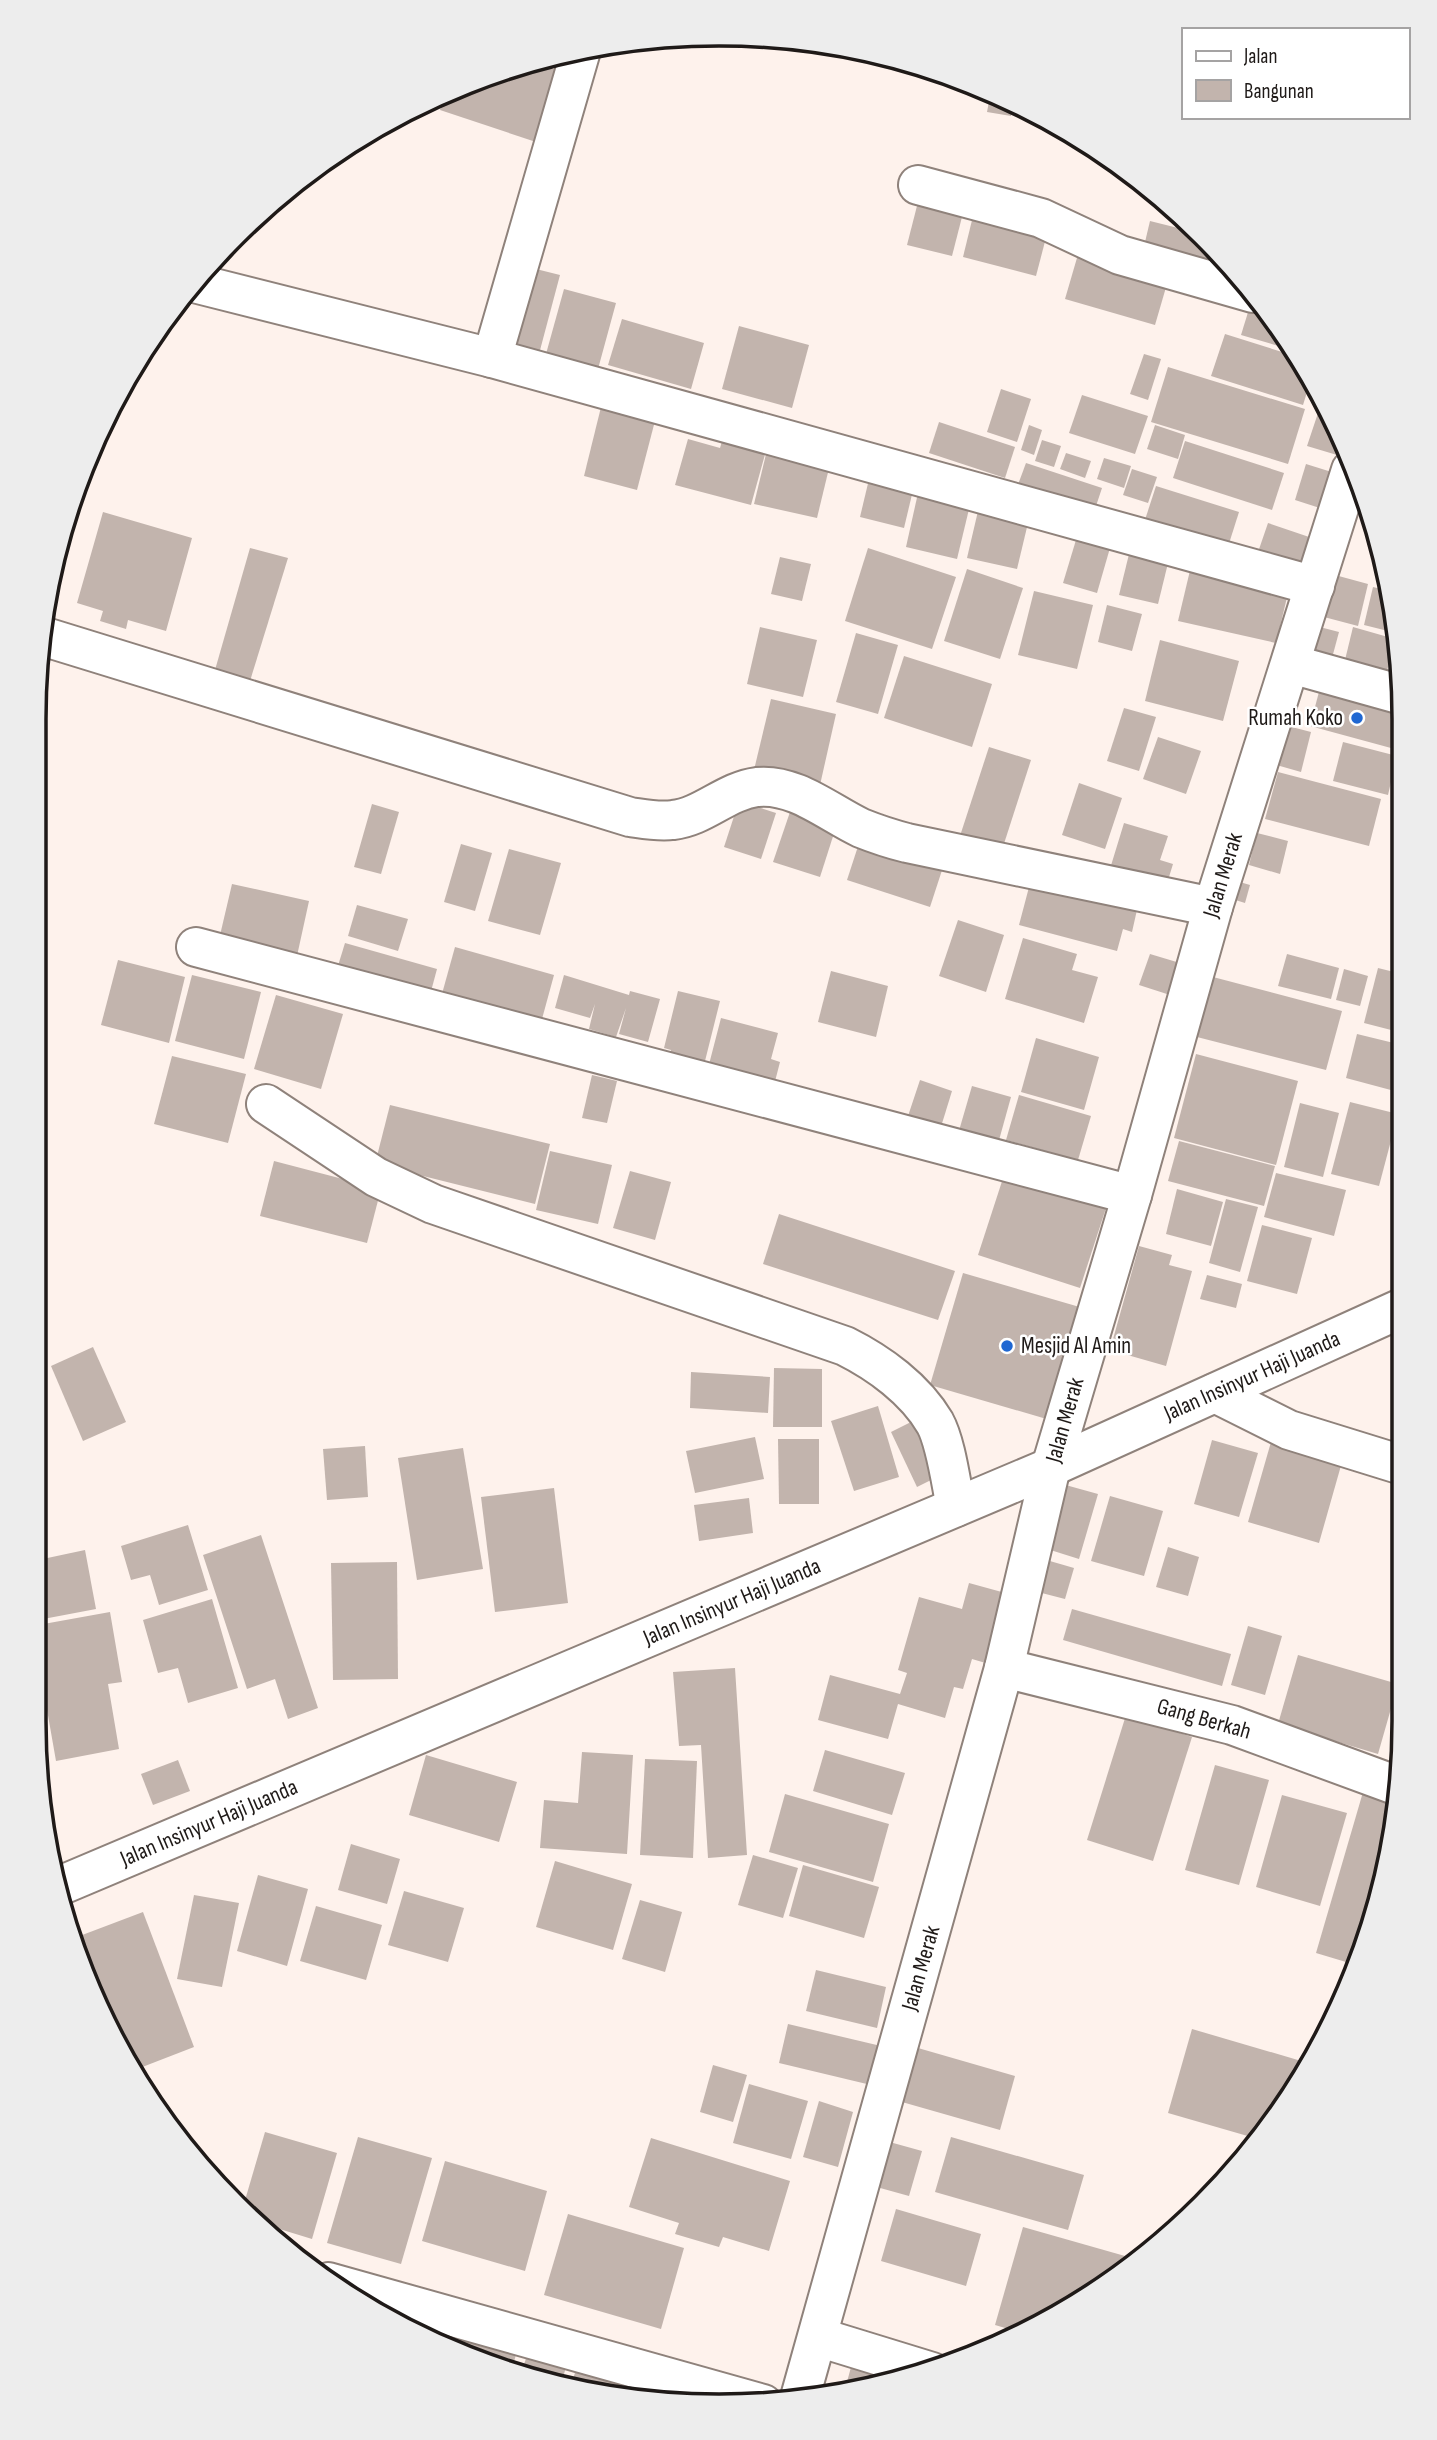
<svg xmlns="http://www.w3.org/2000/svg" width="1437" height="2440" viewBox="0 0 1437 2440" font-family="'Sofia Sans Condensed',sans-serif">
	<rect width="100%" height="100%" fill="#fef2ec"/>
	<g fill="#c2b4ad">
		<polygon points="532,62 563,72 539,143 440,110 446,91 457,85"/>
		<polygon points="991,91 1013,103 1011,116 987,112"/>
		<polygon points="918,202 963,213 952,256 907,245"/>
		<polygon points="974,212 1048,230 1036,276 963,257"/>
		<polygon points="1150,221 1194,232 1233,266 1248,287 1141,259"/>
		<polygon points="1079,251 1169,277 1155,325 1065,299"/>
		<polygon points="524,266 560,275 539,354 503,345"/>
		<polygon points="564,289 616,303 598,369 546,354"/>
		<polygon points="1253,296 1285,338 1282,347 1241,335"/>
		<polygon points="622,319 704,343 691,389 608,365"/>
		<polygon points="739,326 809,345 792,408 722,389"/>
		<polygon points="1225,334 1298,357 1312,376 1303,405 1211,376"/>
		<polygon points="1144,354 1161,359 1148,400 1130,394"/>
		<polygon points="1168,367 1305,409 1288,464 1151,422"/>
		<polygon points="1001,389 1031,399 1017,442 987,432"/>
		<polygon points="1082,395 1148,416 1135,454 1069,433"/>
		<polygon points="602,403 656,417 637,490 584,476"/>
		<polygon points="1319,410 1327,413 1340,444 1337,455 1307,446"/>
		<polygon points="939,422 1015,447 1005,478 929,453"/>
		<polygon points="1029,425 1042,430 1034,455 1021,450"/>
		<polygon points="1155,425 1185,435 1178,459 1147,449"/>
		<polygon points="726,428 769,440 751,505 675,485 688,439 720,448"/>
		<polygon points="1042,440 1061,446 1054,467 1035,461"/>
		<polygon points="1185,441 1284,473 1272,510 1173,478"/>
		<polygon points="768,446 831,460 817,518 754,504"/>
		<polygon points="1066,453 1091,461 1085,478 1060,469"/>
		<polygon points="1104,458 1131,466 1124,488 1097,479"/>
		<polygon points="1026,463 1102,488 1093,515 1016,490"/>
		<polygon points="1306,464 1338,474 1326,510 1295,500"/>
		<polygon points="1132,469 1157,477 1148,503 1123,495"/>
		<polygon points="870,475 914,486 904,528 860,517"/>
		<polygon points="1156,486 1239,512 1226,553 1143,526"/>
		<polygon points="918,493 970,505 957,559 906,547"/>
		<polygon points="978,511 1028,523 1017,569 967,558"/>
		<polygon points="103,512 192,538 166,631 128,620 126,629 100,621 103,611 77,603"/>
		<polygon points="1268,523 1318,540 1306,574 1256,558"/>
		<polygon points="1079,530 1112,541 1097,593 1063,583"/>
		<polygon points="250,548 288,558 250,681 215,670"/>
		<polygon points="868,548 956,577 932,649 845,621"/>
		<polygon points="1130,550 1169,559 1158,604 1119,595"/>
		<polygon points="780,557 811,564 802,601 771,594"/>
		<polygon points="1192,562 1290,585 1276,643 1178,621"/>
		<polygon points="967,569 1023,588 1000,659 944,641"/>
		<polygon points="1335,575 1368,584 1358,626 1324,617"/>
		<polygon points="1373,587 1389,591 1396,633 1364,625"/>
		<polygon points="1034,591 1093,605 1077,669 1018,655"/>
		<polygon points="1107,605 1142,614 1132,651 1098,642"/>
		<polygon points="1312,625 1339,632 1332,658 1305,651"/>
		<polygon points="760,627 817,640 803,697 747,684"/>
		<polygon points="1353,627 1395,639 1387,671 1345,660"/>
		<polygon points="856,633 898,645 878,714 836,702"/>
		<polygon points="1160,640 1239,661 1223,721 1145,701"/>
		<polygon points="904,656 992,684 972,747 884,718"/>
		<polygon points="1320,688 1402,709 1402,751 1310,726"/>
		<polygon points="771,699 836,714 820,785 754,770"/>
		<polygon points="1124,708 1156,717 1139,771 1107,761"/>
		<polygon points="1284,725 1311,732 1301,772 1273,764"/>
		<polygon points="1158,737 1201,751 1186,794 1143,779"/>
		<polygon points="1343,742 1397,756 1388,795 1333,781"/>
		<polygon points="989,747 1031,760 1001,853 959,839"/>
		<polygon points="1278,772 1381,799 1369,846 1265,819"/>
		<polygon points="1079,783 1122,798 1105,849 1062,835"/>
		<polygon points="739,801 776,813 761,859 724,847"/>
		<polygon points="372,804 399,812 381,874 354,867"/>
		<polygon points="790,812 836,827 820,877 773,862"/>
		<polygon points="1124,823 1168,836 1160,860 1173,864 1165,890 1109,872"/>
		<polygon points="1257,833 1288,841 1280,874 1249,865"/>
		<polygon points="862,834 945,861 930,907 847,880"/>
		<polygon points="461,844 492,853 475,911 444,902"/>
		<polygon points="509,849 561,863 540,935 488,921"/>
		<polygon points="1033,872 1139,901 1132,932 1123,929 1117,951 1019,925"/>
		<polygon points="1233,880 1250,885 1245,903 1229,898"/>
		<polygon points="232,884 309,901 295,965 217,948"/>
		<polygon points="357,905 408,919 398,951 348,936"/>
		<polygon points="958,920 1004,935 986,992 939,976"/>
		<polygon points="1023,938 1077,954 1072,970 1098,977 1084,1023 1005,999"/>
		<polygon points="345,943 437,969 430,995 337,969"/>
		<polygon points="455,947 554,975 539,1030 440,1001"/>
		<polygon points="1150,954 1180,963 1170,995 1139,985"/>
		<polygon points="1287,954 1339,968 1331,999 1278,986"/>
		<polygon points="118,960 185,977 169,1043 101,1025"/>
		<polygon points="1378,968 1402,974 1402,1005 1395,1031 1364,1023"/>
		<polygon points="1344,969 1368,976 1360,1006 1336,1000"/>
		<polygon points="831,971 888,986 876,1037 818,1022"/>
		<polygon points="192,975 261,992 244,1059 175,1041"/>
		<polygon points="564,975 629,995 630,991 660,999 648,1042 619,1034 626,1008 616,1037 589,1029 595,1004 590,1018 555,1008"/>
		<polygon points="1213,977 1342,1011 1326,1070 1197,1037"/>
		<polygon points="678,991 720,1001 701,1077 667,1068 671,1050 664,1048"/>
		<polygon points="276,995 343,1014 321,1089 254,1069"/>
		<polygon points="721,1018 778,1033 771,1059 780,1062 772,1093 706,1076"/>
		<polygon points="1357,1034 1402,1045 1402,1093 1346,1078"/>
		<polygon points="1036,1038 1099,1057 1084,1110 1021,1092"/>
		<polygon points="1196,1054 1298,1081 1276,1165 1174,1138"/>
		<polygon points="172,1056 246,1074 228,1143 154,1124"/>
		<polygon points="592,1075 617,1081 607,1123 582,1118"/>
		<polygon points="920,1080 952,1091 940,1130 907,1119"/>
		<polygon points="972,1086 1011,1097 996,1151 956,1141"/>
		<polygon points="1019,1095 1091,1116 1078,1160 1006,1140"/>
		<polygon points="1350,1102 1398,1114 1379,1186 1331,1174"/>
		<polygon points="1300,1103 1339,1113 1323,1177 1284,1167"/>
		<polygon points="390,1105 550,1144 535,1204 375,1164"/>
		<polygon points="1179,1141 1275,1166 1264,1206 1168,1181"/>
		<polygon points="1401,1150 1402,1150 1402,1191 1392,1188"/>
		<polygon points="550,1151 612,1165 598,1224 536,1210"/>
		<polygon points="274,1161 381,1189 367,1243 260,1216"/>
		<polygon points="1006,1169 1108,1202 1080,1288 978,1255"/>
		<polygon points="630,1171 671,1182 655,1240 613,1228"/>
		<polygon points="1276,1173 1346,1190 1334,1236 1264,1217"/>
		<polygon points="1177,1189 1223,1202 1211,1246 1166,1234"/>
		<polygon points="1226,1199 1258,1207 1240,1272 1209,1263"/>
		<polygon points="779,1214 955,1271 938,1320 763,1264"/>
		<polygon points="1262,1225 1312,1238 1297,1294 1247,1281"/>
		<polygon points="1139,1246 1172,1255 1169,1265 1192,1271 1166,1366 1110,1350"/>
		<polygon points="963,1273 1083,1308 1050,1420 930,1385"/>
		<polygon points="1207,1275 1242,1284 1236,1308 1200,1299"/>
		<polygon points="93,1347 126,1422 83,1441 51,1366"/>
		<polygon points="774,1368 822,1369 822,1427 773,1427"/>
		<polygon points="691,1372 770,1377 768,1413 690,1408"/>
		<polygon points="878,1406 899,1477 854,1491 831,1421"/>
		<polygon points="917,1419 943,1474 917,1487 891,1432"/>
		<polygon points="1273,1435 1344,1455 1319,1543 1248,1522"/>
		<polygon points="755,1437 764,1479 695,1493 686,1451"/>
		<polygon points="778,1439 819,1439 819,1504 779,1504"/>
		<polygon points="1212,1440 1258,1453 1239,1517 1194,1504"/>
		<polygon points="365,1446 368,1497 327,1500 323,1449"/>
		<polygon points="463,1448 483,1569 417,1580 398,1458"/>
		<polygon points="1062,1484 1098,1494 1079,1559 1044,1548"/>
		<polygon points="554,1488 568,1603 495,1612 481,1497"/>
		<polygon points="1110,1496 1163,1511 1144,1576 1091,1561"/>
		<polygon points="749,1498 753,1533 699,1541 694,1505"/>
		<polygon points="188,1525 208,1590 159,1605 150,1575 131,1580 121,1546"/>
		<polygon points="261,1535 318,1708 288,1719 275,1679 247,1689 203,1555"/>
		<polygon points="1168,1547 1199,1557 1188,1596 1156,1587"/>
		<polygon points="85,1550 96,1609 38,1620 38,1560"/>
		<polygon points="1043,1559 1074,1568 1065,1599 1034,1591"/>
		<polygon points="397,1562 398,1679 333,1680 331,1563"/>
		<polygon points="969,1583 1009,1594 989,1664 972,1659 963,1689 954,1687 945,1718 898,1704 888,1739 818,1720 830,1675 900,1694 907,1673 898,1670 919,1597 962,1609"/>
		<polygon points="212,1599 238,1688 188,1703 178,1668 158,1673 143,1620"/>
		<polygon points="1072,1609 1231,1654 1222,1686 1063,1640"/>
		<polygon points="110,1612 122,1682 108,1684 119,1749 56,1761 39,1664 38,1625"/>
		<polygon points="1248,1626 1282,1636 1265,1695 1231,1685"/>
		<polygon points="1298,1655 1398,1684 1378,1754 1278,1724"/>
		<polygon points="735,1668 747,1855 708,1858 701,1745 679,1746 673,1672"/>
		<polygon points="1126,1715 1192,1737 1153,1861 1087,1840"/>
		<polygon points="825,1750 905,1773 892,1815 813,1791"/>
		<polygon points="582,1752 633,1755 627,1854 540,1848 544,1800 578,1803"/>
		<polygon points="426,1755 517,1782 499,1842 409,1815"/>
		<polygon points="645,1759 697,1761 693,1858 640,1855"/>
		<polygon points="178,1760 190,1791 153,1805 141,1774"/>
		<polygon points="1215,1765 1269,1780 1239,1885 1185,1870"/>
		<polygon points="1363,1792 1395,1801 1367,1942 1356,1965 1316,1953"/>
		<polygon points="785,1794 889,1824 873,1882 769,1852"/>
		<polygon points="1282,1795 1347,1813 1320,1906 1256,1887"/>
		<polygon points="351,1844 400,1859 387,1904 338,1890"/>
		<polygon points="753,1855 798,1868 783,1918 738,1905"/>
		<polygon points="555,1861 632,1884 613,1950 536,1927"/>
		<polygon points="803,1865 879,1887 864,1938 789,1916"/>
		<polygon points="258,1875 308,1889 287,1966 237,1951"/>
		<polygon points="404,1891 464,1908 448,1962 388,1945"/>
		<polygon points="194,1895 239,1903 222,1987 177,1979"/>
		<polygon points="640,1900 682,1912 665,1972 622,1959"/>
		<polygon points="316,1906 382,1925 366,1980 300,1961"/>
		<polygon points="143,1912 194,2047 132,2071 104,2025 69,1940"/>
		<polygon points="816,1970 886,1987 877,2028 806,2011"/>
		<polygon points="788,2024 881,2046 871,2085 779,2063"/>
		<polygon points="1192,2029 1308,2063 1288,2103 1258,2139 1168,2113"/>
		<polygon points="918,2048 1015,2076 1000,2130 902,2102"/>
		<polygon points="713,2065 747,2075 733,2122 700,2112"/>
		<polygon points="749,2084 808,2101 791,2159 733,2143"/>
		<polygon points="819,2101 853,2112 838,2167 803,2157"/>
		<polygon points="265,2132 337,2153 312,2239 260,2223 243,2207"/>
		<polygon points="358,2137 432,2158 401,2264 327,2243"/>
		<polygon points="951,2137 1084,2175 1068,2230 935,2192"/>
		<polygon points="651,2138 790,2181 769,2251 723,2237 719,2247 675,2234 679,2223 629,2207"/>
		<polygon points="886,2141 922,2151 909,2196 873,2186"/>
		<polygon points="445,2161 547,2191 525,2271 422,2241"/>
		<polygon points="896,2209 981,2234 966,2286 881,2261"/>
		<polygon points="568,2214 684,2248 661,2329 544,2295"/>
		<polygon points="1023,2227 1132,2258 1128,2270 1026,2334 995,2325"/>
		<polygon points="399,2313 518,2347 511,2373 499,2371 415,2336 396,2324"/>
		<polygon points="529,2349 568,2360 562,2381 521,2374"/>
		<polygon points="854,2356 919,2375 844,2393"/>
		<polygon points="576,2369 679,2400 572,2383"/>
	</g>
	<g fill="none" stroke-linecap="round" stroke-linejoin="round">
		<defs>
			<g id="minor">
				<polyline points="918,185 1041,218 1120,255 1253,293"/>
				<polyline points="194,283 492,358 1315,586"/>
				<polyline points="492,358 582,47"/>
				<path d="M42 636 630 817C644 819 658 822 673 820 703 817 726 791 757 787 795 783 829 813 861 828 876 834 891 839 907 843L1213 907"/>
				<polyline points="1291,664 1402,695"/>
				<polyline points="196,947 1132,1195"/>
				<path d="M266 1104 376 1177 433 1204 845 1346C879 1363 915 1389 935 1423 946 1443 951 1484 956 1507"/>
				<polyline points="1215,1393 1289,1430 1402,1465"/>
				<polyline points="1004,1668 1232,1725 1398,1786"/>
				<polyline points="57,1887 1051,1467 1402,1308"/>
				<polyline points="328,2282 763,2404"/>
				<polyline points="818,2337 932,2372"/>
				<polyline points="799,2401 1004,1668 1051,1467 1132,1195 1213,907 1351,470"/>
			</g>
		</defs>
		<use href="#minor" stroke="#8f827b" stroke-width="42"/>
		<use href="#minor" stroke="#fff" stroke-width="38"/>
	</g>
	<g fill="#1f67d2" stroke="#fff" stroke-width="2.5">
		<circle cx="1357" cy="718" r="7"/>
		<circle cx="1007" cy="1346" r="7"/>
	</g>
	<g text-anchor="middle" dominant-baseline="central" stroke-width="5" stroke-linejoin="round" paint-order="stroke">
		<g font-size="23" fill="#1f1a18" stroke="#fff" text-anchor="end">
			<text x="1343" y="718">Rumah Koko</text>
			<text x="1021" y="1346" text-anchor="start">Mesjid Al Amin</text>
		</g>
		<g font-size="23" fill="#1f1a18" stroke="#fff">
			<text transform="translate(1223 875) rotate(-73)">Jalan Merak</text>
			<text transform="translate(1252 1376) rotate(-24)">Jalan Insinyur Haji Juanda</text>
			<text transform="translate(1065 1420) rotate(-74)">Jalan Merak</text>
			<text transform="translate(732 1602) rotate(-23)">Jalan Insinyur Haji Juanda</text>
			<text transform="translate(1204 1719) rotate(16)">Gang Berkah</text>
			<text transform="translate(209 1823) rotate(-23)">Jalan Insinyur Haji Juanda</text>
			<text transform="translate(921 1968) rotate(-74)">Jalan Merak</text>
		</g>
	</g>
	<path d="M0 0H1437V2440H0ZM719 46H719A673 673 0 0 1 1392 719V1721A673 673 0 0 1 719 2394H719A673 673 0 0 1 46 1721V719A673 673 0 0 1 719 46Z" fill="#ededed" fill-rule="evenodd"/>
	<path fill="none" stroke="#1f1a18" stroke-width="3.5" d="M719 46H719A673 673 0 0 1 1392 719V1721A673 673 0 0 1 719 2394H719A673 673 0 0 1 46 1721V719A673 673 0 0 1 719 46Z"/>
	<rect x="1182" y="28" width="228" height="91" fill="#ffffff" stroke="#a5a3a3" stroke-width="2"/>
	<rect x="1196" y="51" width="35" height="10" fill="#ffffff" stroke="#a5a3a3" stroke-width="2"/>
	<text x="1244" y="63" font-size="21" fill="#1f1a18">Jalan</text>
	<rect x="1196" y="80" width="35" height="21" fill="#c2b4ad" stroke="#a5a3a3" stroke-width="2"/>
	<text x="1244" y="98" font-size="21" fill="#1f1a18">Bangunan</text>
</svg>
